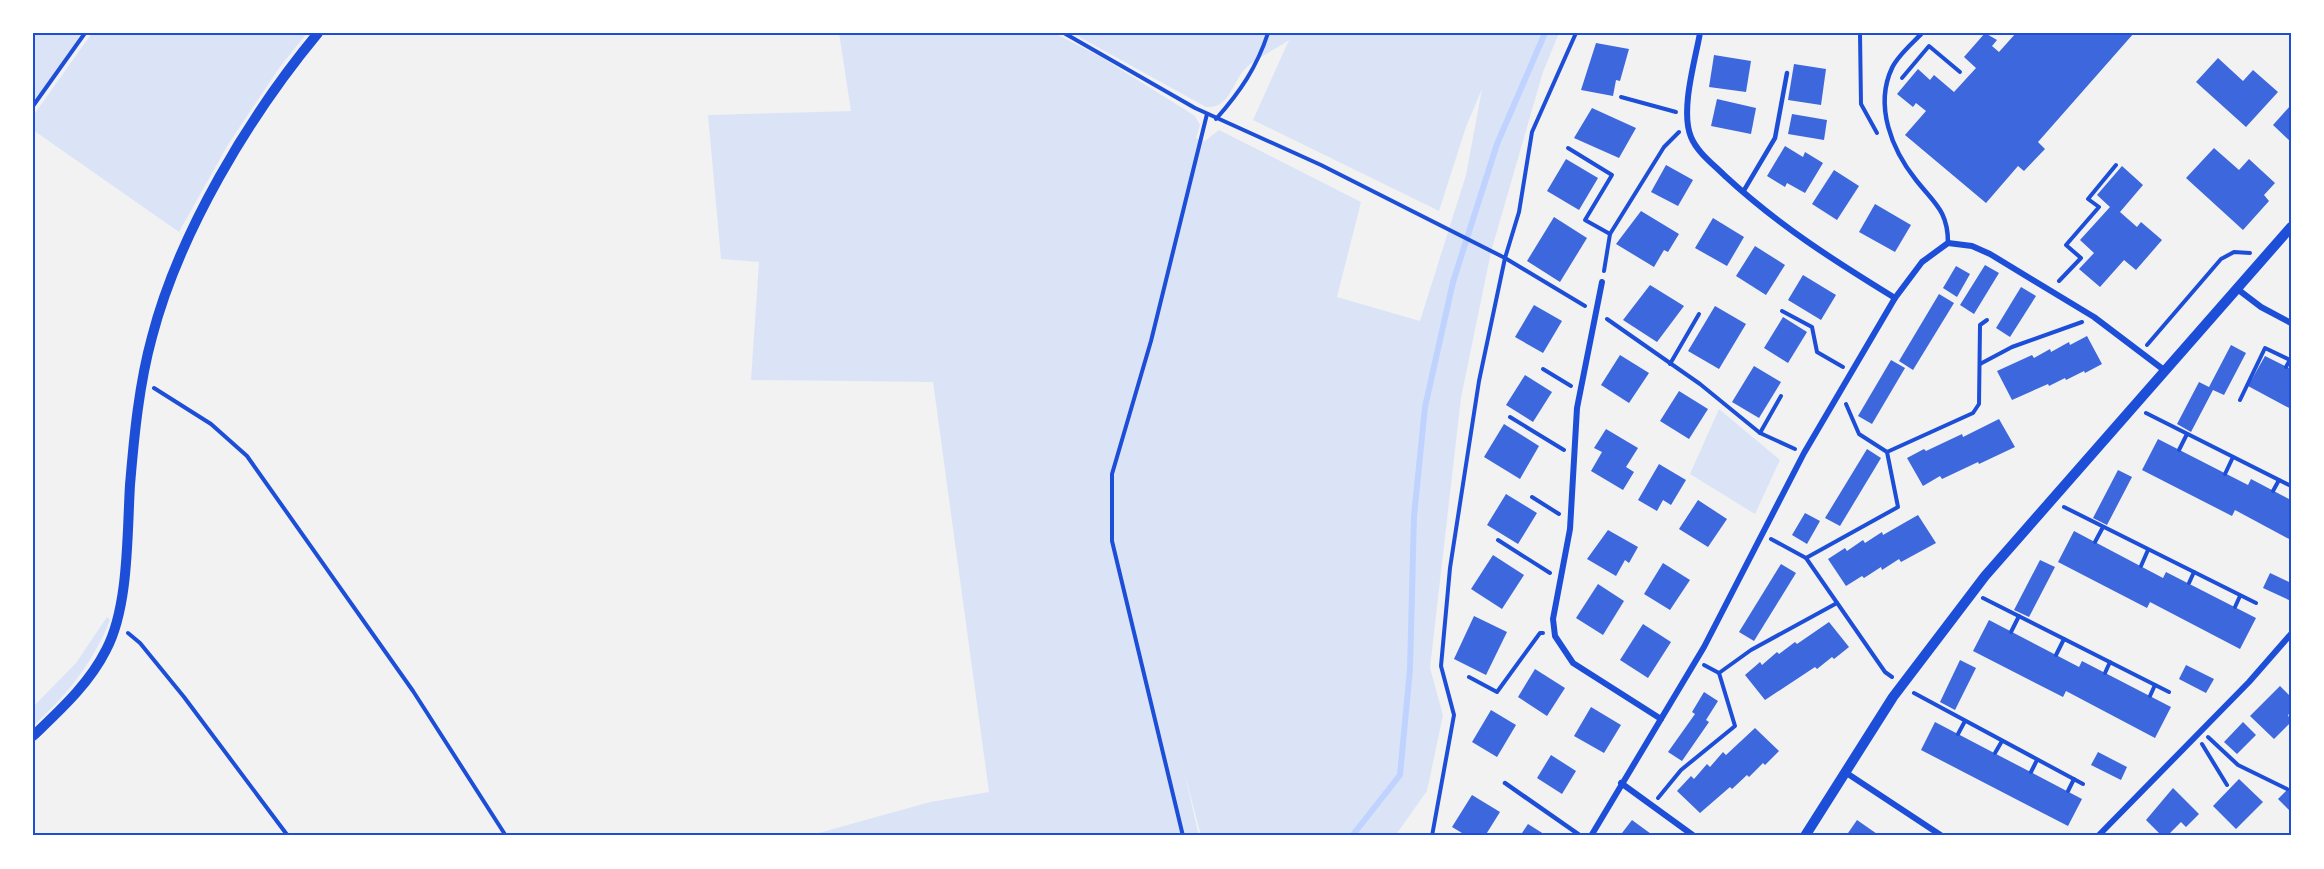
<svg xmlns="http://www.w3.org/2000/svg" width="2324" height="869" viewBox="0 0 2324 869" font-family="'Archivo Narrow',sans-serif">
	<rect width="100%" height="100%" fill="#f2f2f2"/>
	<g fill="#dbe4f7">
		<polygon points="33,33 82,33 33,103"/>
		<polygon points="92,33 307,33 279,68 229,143 179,232 33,130 33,116"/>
		<path d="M839 33H1054L1101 57 1195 116 1200 125 1196 138 1205 141 1219 130 1361 202 1337 297 1420 321 1466 175 1482 89 1466 127 1439 211 1253 120 1289 40C1276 49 1260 56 1248 66 1232 80 1231 109 1206 107L1072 33H1559L1543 72 1491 252 1461 398 1430 668 1443 715 1427 791 1395 836H1201L1184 771 1199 836H808L930 802 989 792 933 382 751 380 759 262 721 259 708 115 851 111Z"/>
		<polygon points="1719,409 1780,460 1755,514 1690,474"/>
		<path d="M107 617 110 620C93 663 67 695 33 726V707L76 663Z"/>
	</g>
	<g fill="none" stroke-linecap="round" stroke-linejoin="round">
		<polyline stroke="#bfd3fe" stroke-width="6" points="1352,836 1400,775 1410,669 1414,516 1425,407 1453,282 1497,144 1545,33"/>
	</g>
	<g fill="#3d67dc">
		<polygon points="1985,33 1997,40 1992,46 1999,52 2016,33 2134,33 2038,142 2045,149 2024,171 2018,166 1986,203 1905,135 1926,111 1916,103 1913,107 1897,94 1918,69 1930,80 1934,75 1954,92 1976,68 1964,57"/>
		<polygon points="1596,43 1629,49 1620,81 1616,80 1613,96 1581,90"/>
		<polygon points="1714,55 1751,61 1746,92 1709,87"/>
		<polygon points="2218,58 2243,81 2253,70 2278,92 2246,127 2196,82"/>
		<polygon points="1794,64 1826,69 1821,105 1788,100"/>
		<polygon points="1717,99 1756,108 1751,134 1711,126"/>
		<polygon points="2291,105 2291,142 2273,125"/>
		<polygon points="1592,108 1636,128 1619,158 1574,138"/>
		<polygon points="1792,114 1827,120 1824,140 1788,134"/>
		<polygon points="1785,146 1803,157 1805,152 1823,163 1805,193 1787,183 1785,187 1767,176"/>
		<polygon points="2214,148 2239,170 2249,159 2275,183 2264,195 2269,201 2243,230 2186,178"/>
		<polygon points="1566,159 1598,178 1579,210 1547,191"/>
		<polygon points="1666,165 1693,180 1678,206 1651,192"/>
		<polygon points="2122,166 2143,185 2120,212 2137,227 2141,222 2162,240 2136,270 2124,260 2100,287 2079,269 2094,253 2080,240 2110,207 2097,195"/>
		<polygon points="1834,170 1859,186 1837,220 1812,204"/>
		<polygon points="1875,204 1911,225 1895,252 1859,232"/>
		<polygon points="1641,211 1679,234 1668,252 1664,250 1654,267 1616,244"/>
		<polygon points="1554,217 1587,238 1560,282 1527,261"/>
		<polygon points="1713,218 1744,237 1727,266 1695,248"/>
		<polygon points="1755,246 1785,265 1766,295 1736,276"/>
		<polygon points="1985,265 1999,273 1974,314 1960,305"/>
		<polygon points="1956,266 1970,274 1957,297 1943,288"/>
		<polygon points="1803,275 1836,295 1821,320 1788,300"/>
		<polygon points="1650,285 1684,306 1657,342 1623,320"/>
		<polygon points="2021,287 2036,296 2010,337 1996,328"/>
		<polygon points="1939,294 1954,303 1913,370 1899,361"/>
		<polygon points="1534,305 1562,321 1543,353 1515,337"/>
		<polygon points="1715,306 1746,324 1719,369 1688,351"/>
		<polygon points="1783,317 1807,332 1788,363 1764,348"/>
		<polygon points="2087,336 2102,364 2085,373 2084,371 2066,380 2065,378 2049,386 2048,384 2012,400 1997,371 2032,355 2034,358 2050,349 2051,352 2069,342 2070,345"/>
		<polygon points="2231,345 2246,353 2224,395 2213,390 2191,432 2177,424 2199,382 2209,387"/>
		<polygon points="1620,355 1649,373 1629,403 1601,385"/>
		<polygon points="2265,356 2291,369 2291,409 2248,386"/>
		<polygon points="1891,360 1905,368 1872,424 1858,416"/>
		<polygon points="1754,366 1781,382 1759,418 1732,402"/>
		<polygon points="1525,375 1552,392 1533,422 1506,405"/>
		<polygon points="1679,391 1708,409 1689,439 1660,421"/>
		<polygon points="1999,419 2015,447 1979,464 1978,462 1942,479 1940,476 1923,486 1907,458 1924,449 1926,451 1962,434 1963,437"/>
		<polygon points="1504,424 1539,446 1520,479 1484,457"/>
		<polygon points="1606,429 1638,448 1626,467 1634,472 1623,490 1591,471 1602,452 1594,448"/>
		<polygon points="2158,439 2248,485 2251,479 2291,500 2291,540 2235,510 2232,516 2142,470"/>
		<polygon points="1867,449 1881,458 1840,526 1825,518"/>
		<polygon points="1659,464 1686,480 1671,505 1663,500 1657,511 1638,500"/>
		<polygon points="2118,470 2132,477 2107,525 2093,518"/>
		<polygon points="1506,494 1537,513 1518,544 1487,525"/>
		<polygon points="1698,500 1727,519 1708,547 1679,529"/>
		<polygon points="1805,513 1820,521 1807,544 1792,535"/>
		<polygon points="1918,515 1936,543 1901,562 1899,559 1882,570 1881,567 1864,578 1862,576 1846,586 1828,559 1845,548 1847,551 1863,540 1865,543 1882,532 1883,535"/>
		<polygon points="1608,530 1638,547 1629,563 1625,560 1616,576 1587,559"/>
		<polygon points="2074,531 2163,578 2166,572 2256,618 2240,649 2150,602 2147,608 2058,562"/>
		<polygon points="1493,555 1524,575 1502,609 1471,589"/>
		<polygon points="2040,560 2055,567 2029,617 2014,610"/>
		<polygon points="1663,563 1690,580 1670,610 1644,594"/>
		<polygon points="1781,564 1796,573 1754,641 1739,632"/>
		<polygon points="2270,573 2291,583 2291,601 2263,588"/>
		<polygon points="1598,584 1624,601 1603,635 1576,618"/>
		<polygon points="1474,616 1507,632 1486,675 1454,659"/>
		<polygon points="1989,620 2079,667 2082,661 2171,707 2155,738 2066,691 2063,697 1973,651"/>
		<polygon points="1829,622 1849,647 1834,659 1832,657 1817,669 1815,667 1765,700 1745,675 1760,662 1762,665 1777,652 1779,654 1795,642 1797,644"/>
		<polygon points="1643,624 1671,642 1648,678 1620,660"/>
		<polygon points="1960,660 1976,668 1955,710 1940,702"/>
		<polygon points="2186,665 2214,679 2206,693 2179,679"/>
		<polygon points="1535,669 1565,688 1547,716 1518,697"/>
		<polygon points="2280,686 2291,697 2291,712 2288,715 2291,722 2274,739 2250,716"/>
		<polygon points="1704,692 1718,701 1706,720 1709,722 1682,761 1668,752 1695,714 1692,712"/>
		<polygon points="1591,707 1621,725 1604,753 1574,736"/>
		<polygon points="1491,710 1516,725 1497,757 1472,742"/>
		<polygon points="1935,722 2082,799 2068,826 1921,750"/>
		<polygon points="2243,722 2256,735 2237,754 2224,742"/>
		<polygon points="1755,728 1779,751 1765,765 1763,763 1749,777 1747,775 1732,789 1730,787 1700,813 1677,791 1691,776 1694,779 1707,764 1710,767 1723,752 1726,755"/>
		<polygon points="2098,752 2127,767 2121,780 2091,765"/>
		<polygon points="1551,755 1576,771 1562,794 1537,778"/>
		<polygon points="2239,779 2263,802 2236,829 2213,806"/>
		<polygon points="2291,786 2291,812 2278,799"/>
		<polygon points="2173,788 2199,814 2186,827 2181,822 2167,836 2162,836 2146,820"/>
		<polygon points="1472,795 1500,812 1485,836 1467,836 1452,827"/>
		<polygon points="1632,820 1647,831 1654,836 1626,836 1622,833"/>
		<polygon points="1857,820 1880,836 1846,836"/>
		<polygon points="1528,824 1547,836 1520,836"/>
	</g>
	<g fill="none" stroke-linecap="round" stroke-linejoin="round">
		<g stroke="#1d4ed8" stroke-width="4">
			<polyline points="1064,33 1195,108 1321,165 1505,258 1585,306"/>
			<polyline points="1860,33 1861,104 1877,133"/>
			<polyline points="1902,78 1929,46 1960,72"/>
			<polyline points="1621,97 1676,112"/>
			<polyline points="33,106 85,33"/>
			<path d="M1216 119C1240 92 1257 67 1268 33"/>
			<polyline points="1568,148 1612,175 1585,220 1610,234"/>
			<polyline points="1604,271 1610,234 1664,147 1679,132"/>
			<polyline points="2059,281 2081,258 2066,245 2099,207 2088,199 2116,165"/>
			<polyline points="1782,311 1812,327 1817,352 1843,367"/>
			<polyline points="1607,319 1700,384 1760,433 1795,449"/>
			<polyline points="2147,345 2221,259 2234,252 2250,253"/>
			<polyline points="1670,364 1699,314"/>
			<polyline points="1980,364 2012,347 2082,322"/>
			<polyline points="2286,367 2291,358"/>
			<polyline points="1543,369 1571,386"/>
			<polyline points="154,388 211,424 247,456 413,691 506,836"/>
			<polyline points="2240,400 2265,348 2290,360"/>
			<polyline points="2146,413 2291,486"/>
			<polyline points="1510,417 1564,450"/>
			<polyline points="1760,433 1781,396"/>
			<polyline points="2179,450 2187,434"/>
			<polyline points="1887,452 1973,413 1979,404 1980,325 1987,320"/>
			<polyline points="2225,474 2233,457"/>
			<polyline points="2273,491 2279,480"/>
			<polyline points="1532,497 1559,514"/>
			<polyline points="2064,507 2256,603"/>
			<polyline points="1771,539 1806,558 1885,672 1892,677"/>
			<polyline points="1498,540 1550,573"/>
			<polyline points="2095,542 2103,527"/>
			<polyline points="1806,558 1898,507 1887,452 1859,434 1846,404"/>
			<polyline points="2141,566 2148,550"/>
			<polyline points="2189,583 2194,572"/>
			<polyline points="1983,598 2169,692"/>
			<polyline points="2235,607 2240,596"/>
			<polyline points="2011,632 2019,616"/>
			<polyline points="128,633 140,643 184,697 288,836"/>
			<polyline points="2056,655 2064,639"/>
			<polyline points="1704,665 1719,673"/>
			<polyline points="2105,673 2110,662"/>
			<polyline points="1469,677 1497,692 1540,633 1543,633"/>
			<polyline points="1914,693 2083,784"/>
			<polyline points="2150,696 2155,685"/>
			<polyline points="1958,734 1965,721"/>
			<polyline points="2208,737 2238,765 2287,789"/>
			<polyline points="2202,744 2227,785"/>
			<polyline points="1995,753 2002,741"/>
			<polyline points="2031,772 2037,760"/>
			<polyline points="2068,791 2074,779"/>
			<polyline points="1658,798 1681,770 1735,726 1719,673 1751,650 1837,603"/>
			<polyline points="1183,836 1112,541 1112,474 1151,341 1207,114"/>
			<polyline points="1432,836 1454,715 1441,666 1450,568 1479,381 1505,258 1519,212 1532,132 1576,33"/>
		</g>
		<g stroke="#1d4ed8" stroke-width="4.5">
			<path d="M1922 33C1913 43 1898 55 1892 68 1874 106 1892 150 1916 180 1935 204 1948 211 1948 243"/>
			<polyline points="1743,192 1775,138 1787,73"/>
			<polyline points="1505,783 1581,836"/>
		</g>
		<g stroke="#1d4ed8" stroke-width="6">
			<path d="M1700 33C1695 61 1680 111 1691 137 1697 152 1713 164 1724 175 1778 225 1833 260 1895 298"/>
			<polyline points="1602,282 1577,408 1570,529 1553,619 1555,636 1573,663 1661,719"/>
			<polyline points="2236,288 2261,307 2291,323"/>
			<polyline points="1845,772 1942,836"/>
			<polyline points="1621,783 1694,836"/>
			<polyline points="1591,836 1704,647 1804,453 1895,298 1922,262 1948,243 1972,246 1990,254 2094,317 2164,370"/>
			<polyline points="2098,836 2249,682 2291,634"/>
		</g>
		<g stroke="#1d4ed8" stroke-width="10">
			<path d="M33 736C60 710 89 684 106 650 129 607 127 534 130 485 134 437 139 384 152 337 179 233 249 116 318 33"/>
			<polyline points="1805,836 1893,697 1985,576 2291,227"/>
		</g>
	</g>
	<rect width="2324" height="869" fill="none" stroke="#ffffff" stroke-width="69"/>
	<rect x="34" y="34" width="2256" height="800" fill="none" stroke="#1d4ed8" stroke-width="2"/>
</svg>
